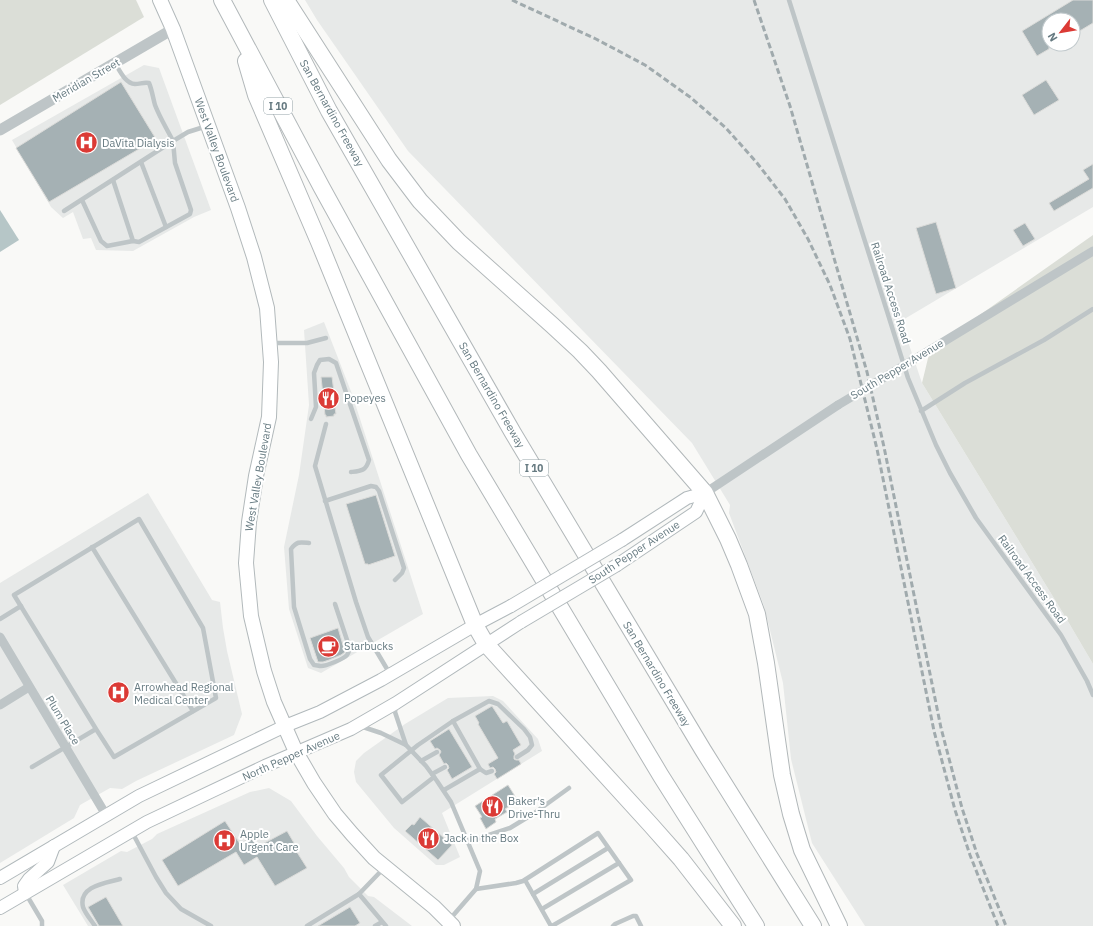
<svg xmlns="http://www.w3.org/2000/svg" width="1093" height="926" viewBox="0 0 1093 926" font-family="'IBM Plex Sans',sans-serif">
	<rect width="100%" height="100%" fill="#f9f9f7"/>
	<g fill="#e7e9e8" fill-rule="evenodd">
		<path d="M305 0H1093V207L901 321 922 383 1063 613 1093 664V926H865L812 843 791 759 783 683 764 606 729 513 730 505 692 443 408 151 317 20ZM1049 20H1073V44H1049Z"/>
		<polygon points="144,65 159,68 211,210 194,217 133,251 96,250 91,238 83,239 73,212 63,218 51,207 12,140"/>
		<polygon points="324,322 352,394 423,614 321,673 308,668 289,609 284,547 299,475 309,405 304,330"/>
		<polygon points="148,493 212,600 220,602 223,628 227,651 242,714 234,735 136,781 122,789 110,788 80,805 74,818 0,863 0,583"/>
		<polygon points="493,696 503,701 538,739 542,751 442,813 460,857 444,865 436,865 394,828 356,782 354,772 356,761 364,753 405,724 448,698"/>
		<polygon points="269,788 291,801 317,836 344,868 349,877 368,896 374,897 412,926 88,926 63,885 121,851 127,852 152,839 157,834 250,792"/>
	</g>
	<g fill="#dbded7">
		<polygon points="0,0 136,0 144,17 0,105"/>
		<polygon points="1093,235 1093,664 1063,613 922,383 930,350"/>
	</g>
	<polygon fill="#b6c6c7" points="0,210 19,240 0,252"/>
	<g fill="#a5b1b4" stroke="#dbdbd9">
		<polygon points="1073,0 1093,0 1093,23 1073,35 1073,20 1049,20 1049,49 1037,56 1022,31"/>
		<polygon points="1046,80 1059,100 1034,115 1022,95"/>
		<polygon points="121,82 156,139 49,202 16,148"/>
		<polygon points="1093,164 1093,188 1054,211 1049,203 1089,179 1083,170"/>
		<polygon points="936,222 956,288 936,294 916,228"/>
		<polygon points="1025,223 1035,239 1023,246 1013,230"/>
		<polygon points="321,377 332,377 334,392 336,392 337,401 334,401 336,414 334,414 334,416 326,417 326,415 325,415 324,406 321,406 320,395 323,395"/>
		<polygon points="376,495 395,556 368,565 368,564 365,564 346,504"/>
		<polygon points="338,628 345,652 341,655 329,660 323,662 318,662 310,638"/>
		<polygon points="492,706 503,723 507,721 521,745 513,750 515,754 514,756 514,759 516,760 519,760 521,764 497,779 494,774 496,772 495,769 493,767 490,768 488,764 498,758 478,724 479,723 475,716"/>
		<polygon points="449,729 472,767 452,779 447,770 449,768 448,765 446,763 444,764 439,755 441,752 440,750 437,748 435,749 430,741"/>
		<polygon points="508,785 518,801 505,809 507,812 495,819 496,822 486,829 480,818 482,817 475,806"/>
		<polygon points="420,817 452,845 438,860 405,831 412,824 414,825"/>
		<polygon points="225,821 240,844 251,837 257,847 287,831 297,848 295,849 307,868 275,886 257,857 244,865 236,852 178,886 162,860"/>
		<polygon points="106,897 123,926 99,926 88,907"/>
		<polygon points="350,907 360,923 355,926 318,926"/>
	</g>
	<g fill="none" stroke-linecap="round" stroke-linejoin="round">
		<defs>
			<g id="secondary">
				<polyline points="622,540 687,498 705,493"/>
				<polyline points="617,565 696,512 705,493"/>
				<polyline points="0,878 139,796 285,726 320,712 381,680 475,625 511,606"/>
				<polyline points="25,893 24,886 29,879 48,862 54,846"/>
				<polyline points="0,908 147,822 265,766 351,729 396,703 521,622"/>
			</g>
			<polyline id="primary" points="160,0 173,29 238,208 254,257 267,308 271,362 269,417 256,476 249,522 246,563 251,616 264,671 274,702 296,752 314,783 335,814 352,834 374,858 434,907 453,926"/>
			<g id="motorway">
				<polyline points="222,0 322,188 469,455 661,776 756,926"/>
				<polyline points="272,0 329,111 513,433 703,750 813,926"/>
				<polyline points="286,0 389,160 420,201 459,242 552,325 580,351 599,371 705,493 728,539 739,565 757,614 766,663 782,775 791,814 802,850 839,926"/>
				<polyline points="246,61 256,95 319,242 475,625 486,644 650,824 681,859 733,926"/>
			</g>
		</defs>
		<use href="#secondary" stroke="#b1b9bc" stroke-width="14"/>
		<use href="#primary" stroke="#b2b9bb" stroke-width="16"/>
		<use href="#motorway" stroke="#b2b8ba" stroke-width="18"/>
		<g stroke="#bec5c7" stroke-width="4.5">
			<polyline points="789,0 908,378 936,445 950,473 976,518 1061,635 1087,681 1093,695"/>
			<path d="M115 63C120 71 125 83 135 84 140 84 144 82 149 83 152 90 153 98 155 105 160 118 167 129 173 141L188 132 207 126"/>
			<polyline points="141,162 166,227"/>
			<polyline points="113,180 133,241 139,242 190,214 191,210 175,163 173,141"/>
			<polyline points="82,200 101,241 107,246 133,241"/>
			<polyline points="64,211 173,141"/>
			<polyline points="271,343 307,343 326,338"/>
			<polyline points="921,411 965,383 1044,340 1093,309"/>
			<path d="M311 419 316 407 314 373 317 365 320 360 329 359 336 363 369 460C366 471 361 471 351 472"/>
			<polyline points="326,424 315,466 356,602 368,637 390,674"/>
			<polyline points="325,501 371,486 376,487 379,491 404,568 402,573 395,580"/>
			<path d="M309 543C300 542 297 541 291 549L294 607 310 659 314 665C316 665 319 666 321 666 326 666 344 659 347 655 350 651 349 647 348 643L335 604"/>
			<polyline points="92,547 193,711"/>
			<polyline points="0,619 21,606"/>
			<polyline points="396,706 395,712 406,745"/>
			<polyline points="453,721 489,701 498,704 524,729 530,737 532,745 528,750 517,757"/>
			<polyline points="360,726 381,733 406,745 426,766 437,781 451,802 480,871 476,889 450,919"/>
			<polyline points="421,761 437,752"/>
			<polyline points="32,767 96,729 114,757 216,698 203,628 139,519 14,595 96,729"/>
			<polyline points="480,769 486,773 492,771"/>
			<polyline points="432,774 445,767"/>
			<polyline points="434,777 402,802 381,775 418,745 453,721 480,769 444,790"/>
			<polyline points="132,832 156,877 166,893 181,909 211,926"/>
			<polyline points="468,842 510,828 533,814 569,788"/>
			<polyline points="525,880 551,926"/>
			<polyline points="476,889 516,883 523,881 598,833 631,880 552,926"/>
			<polyline points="26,894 42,921 42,926"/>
			<polyline points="359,894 386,926"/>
			<polyline points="533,894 608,848"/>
			<polyline points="542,909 619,863"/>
			<path d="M95 926C91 920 85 913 83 907 78 886 106 883 120 879"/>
			<polyline points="307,926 359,894 384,868"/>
			<polyline points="375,926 382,922"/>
			<polyline points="613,926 615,924 633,916 636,916 641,926"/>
		</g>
		<g stroke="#bec5c7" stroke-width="9">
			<polyline points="930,350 1093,251"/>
			<polyline points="705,493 838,405"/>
			<polyline points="0,637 106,815"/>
			<polyline points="0,705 29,687"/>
		</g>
		<polyline stroke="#bec5c7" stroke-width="11" points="0,130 173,29"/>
		<use href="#secondary" stroke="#fff" stroke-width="12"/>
		<use href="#primary" stroke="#fff" stroke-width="14"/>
		<use href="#motorway" stroke="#fff" stroke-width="16"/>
		<g stroke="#a0aaad" stroke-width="3" stroke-dasharray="6 3" stroke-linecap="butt">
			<polyline points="512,0 596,39 645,65 690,97 726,128 757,163 785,199 808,239 830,285 850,339 877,449 934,731 955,810 970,855 998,926"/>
			<polyline points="754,0 790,106 867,372 884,447 941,728 962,808 977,854 1006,926"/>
		</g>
		<defs>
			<g id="secondary-bridge">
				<polyline points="511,606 622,540"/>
				<polyline points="521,622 617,565"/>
			</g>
		</defs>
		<use href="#secondary-bridge" stroke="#b1b9bc" stroke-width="14" stroke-linecap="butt"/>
		<polyline stroke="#bec5c7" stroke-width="9" points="838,405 930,350"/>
		<use href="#secondary-bridge" stroke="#fff" stroke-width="12"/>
	</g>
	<defs>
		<symbol id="hospital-disc" viewBox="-11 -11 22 22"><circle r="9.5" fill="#db3a35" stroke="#fff"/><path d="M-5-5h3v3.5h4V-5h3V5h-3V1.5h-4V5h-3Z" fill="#fff"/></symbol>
		<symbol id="restaurant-disc" viewBox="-11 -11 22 22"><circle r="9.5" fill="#db3a35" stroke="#fff"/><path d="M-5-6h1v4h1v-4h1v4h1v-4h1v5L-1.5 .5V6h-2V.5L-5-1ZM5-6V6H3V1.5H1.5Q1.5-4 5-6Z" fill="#fff"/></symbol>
		<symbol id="cafe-disc" viewBox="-11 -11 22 22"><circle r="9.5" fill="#db3a35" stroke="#fff"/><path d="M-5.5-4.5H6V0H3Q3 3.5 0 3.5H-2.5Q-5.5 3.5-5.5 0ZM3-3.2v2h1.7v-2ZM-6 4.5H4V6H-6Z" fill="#fff"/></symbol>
	</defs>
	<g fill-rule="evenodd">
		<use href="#hospital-disc" x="74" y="130" width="25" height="25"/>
		<use href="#restaurant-disc" x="316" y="386" width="25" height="25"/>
		<use href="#cafe-disc" x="316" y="634" width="25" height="25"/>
		<use href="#hospital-disc" x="106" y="680" width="25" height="25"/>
		<use href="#restaurant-disc" x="480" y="794" width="25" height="25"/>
		<use href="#restaurant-disc" x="416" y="826" width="25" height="25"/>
		<use href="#hospital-disc" x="212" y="828" width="25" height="25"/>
	</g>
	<g text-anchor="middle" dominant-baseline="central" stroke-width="4" stroke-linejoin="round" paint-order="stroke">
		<g fill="#fff" stroke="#94a2a7" stroke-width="1">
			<rect x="264" y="98" width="28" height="16" rx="3"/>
			<rect x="520" y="460" width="28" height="16" rx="3"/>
		</g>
		<g font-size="10" font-weight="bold" fill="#667a81">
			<text x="278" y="106">I 10</text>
			<text x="534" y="468">I 10</text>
		</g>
		<g font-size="11" fill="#667a81" stroke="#fff">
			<text transform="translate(86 80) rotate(-30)">Meridian Street</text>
			<text transform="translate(332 113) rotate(61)">San Bernardino Freeway</text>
			<text transform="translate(217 150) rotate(70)">West Valley Boulevard</text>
			<text transform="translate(891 293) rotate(72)">Railroad Access Road</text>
			<text transform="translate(897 369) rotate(-31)">South Pepper Avenue</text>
			<text transform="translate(492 395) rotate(60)">San Bernardino Freeway</text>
			<text transform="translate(258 477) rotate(-80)">West Valley Boulevard</text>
			<text transform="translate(634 552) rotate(-33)">South Pepper Avenue</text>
			<text transform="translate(1032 579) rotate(54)">Railroad Access Road</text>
			<text transform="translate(657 674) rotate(59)">San Bernardino Freeway</text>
			<text transform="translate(63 720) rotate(59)">Plum Place</text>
			<text transform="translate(291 756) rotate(-24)">North Pepper Avenue</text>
		</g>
		<g font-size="11" fill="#667a81" stroke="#fff" text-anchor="start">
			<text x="102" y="143">DaVita Dialysis</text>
			<text x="344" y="398">Popeyes</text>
			<text x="344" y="646">Starbucks</text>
			<text x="134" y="687">Arrowhead Regional<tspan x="134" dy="13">Medical Center</tspan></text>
			<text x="508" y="801">Baker's<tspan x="508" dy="13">Drive-Thru</tspan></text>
			<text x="240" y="834">Apple<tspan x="240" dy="13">Urgent Care</tspan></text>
			<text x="444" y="838">Jack in the Box</text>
		</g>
	</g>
	<g transform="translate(1061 32) rotate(239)"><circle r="19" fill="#ffffff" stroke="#c2cacd"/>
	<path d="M0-3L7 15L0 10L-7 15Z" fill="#db3a35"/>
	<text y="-6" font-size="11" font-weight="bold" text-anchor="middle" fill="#667a81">N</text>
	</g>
</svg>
